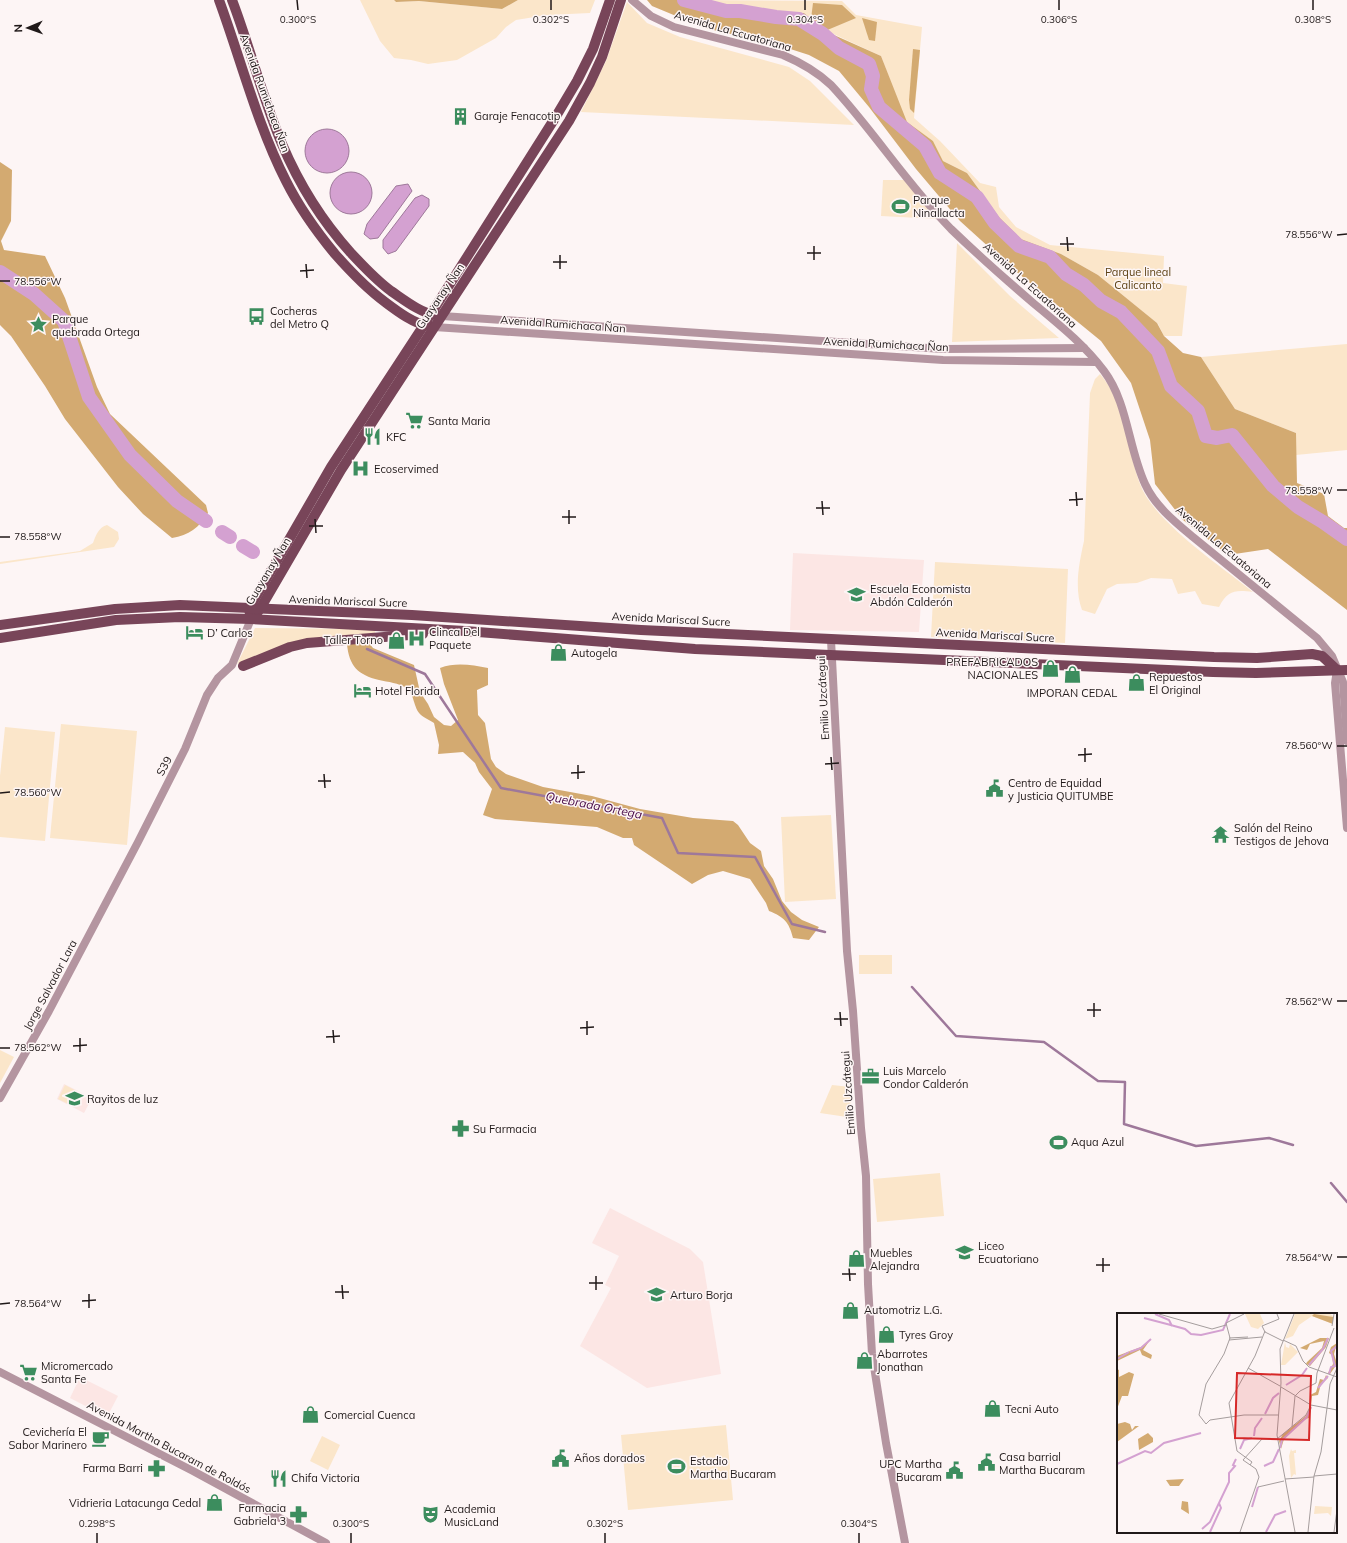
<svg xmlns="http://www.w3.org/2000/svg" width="1347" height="1543" viewBox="0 0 1347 1543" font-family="Mulish,sans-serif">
	<rect width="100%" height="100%" fill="#fdf5f5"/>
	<g fill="#fce6e4">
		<polygon points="793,553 924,560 919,632 790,630"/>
		<polygon points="64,1084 92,1098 84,1113 57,1099"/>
		<polygon points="610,1208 690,1249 703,1262 721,1374 647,1388 580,1346 611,1288 605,1285 619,1256 592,1243"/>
		<polygon points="80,1377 118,1396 107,1417 70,1398"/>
	</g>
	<g fill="#fbe6ca">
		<polygon points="360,0 394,0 396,2 419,1 502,9 518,0 595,0 590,13 547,15 516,20 506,27 496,38 457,60 428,64 411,60 394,58 380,41"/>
		<polygon points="695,0 842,1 856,15 922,27 914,118 940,141 980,183 996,187 999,207 1016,227 1050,245 1164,256 1163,283 1187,286 1182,336 1164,336 1158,324 1098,275 1061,254 1021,239 999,217 967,173 943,161 933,141 906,122 881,56 825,30 804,13 777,13 742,7 726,7"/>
		<polygon points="627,2 647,23 680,37 789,67 810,81 854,125 581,112 606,61"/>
		<polygon points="883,180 904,180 938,219 881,216"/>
		<polygon points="957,243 1010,296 1059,338 952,342"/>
		<polygon points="1347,344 1347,450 1296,455 1296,433 1235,409 1201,357"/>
		<path d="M1100 374C1125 402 1127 449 1140 484 1154 522 1221 566 1253 592 1235 590 1228 590 1219 607L1202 604 1195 591 1178 594 1172 579 1151 578 1137 583 1117 584 1107 589 1095 614 1082 610C1074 588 1079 564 1084 541L1090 393 1095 379Z"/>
		<path d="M107 525 118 532 119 539 114 547 0 564V562L80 551 93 543C96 535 99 527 107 525Z"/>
		<polygon points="935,562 1068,569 1065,643 931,637"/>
		<polygon points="255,628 376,629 374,636 268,653 237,664"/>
		<polygon points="61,724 137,731 127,845 50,838"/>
		<polygon points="5,727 55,732 45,841 0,837 0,776"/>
		<polygon points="831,815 836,899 785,902 781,817"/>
		<rect x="859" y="955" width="33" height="19"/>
		<polygon points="0,1050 14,1057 0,1083"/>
		<polygon points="65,1085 82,1094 75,1107 58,1099"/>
		<polygon points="832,1085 851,1087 850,1115 847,1117 820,1113"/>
		<polygon points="940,1173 944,1216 877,1222 873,1179"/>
		<polygon points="726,1425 733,1500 628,1510 621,1435"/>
		<polygon points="322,1436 340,1445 328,1470 310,1461"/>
	</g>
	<g fill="#d3aa71">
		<polygon points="394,0 518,0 502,9 419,1 396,2"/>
		<polygon points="647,0 706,0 706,2 726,7 742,7 777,13 804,13 811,19 813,3 842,5 856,18 825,31 881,56 907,122 933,141 943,161 967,173 999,217 1021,239 1061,254 1098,275 1157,323 1164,336 1183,353 1201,357 1235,409 1296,433 1297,483 1324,494 1328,516 1344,528 1347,528 1347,610 1268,549 1228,555 1183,520 1155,484 1150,440 1131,383 1101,341 1013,269 960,221 916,169 869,107 839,71 809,55 778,45 705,28 652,6"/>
		<polygon points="862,18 877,22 875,41 869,40"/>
		<polygon points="913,49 920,50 914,113 910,109 909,100"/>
		<path d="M0 162 12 170 11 221 1 241 4 250 45 256 65 298 97 387 110 414 206 505 208 513C199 528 189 535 172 538L143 514 118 487 65 419 45 386 11 336 0 325Z"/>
		<path d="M369 643 373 648 414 665 420 692 428 704 434 717 444 725 451 726 458 720 444 684 440 668C456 662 472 665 488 668V685L477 690 478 715 485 723 491 759 496 767 506 774 543 787 592 796 640 809 693 818 733 821 738 825 750 843 761 851 764 866 773 879 782 901 791 912 802 920 819 927 809 940 793 938C789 922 784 917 769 911L766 903 750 879 723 871 708 875 692 884 634 845 632 838H623L597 827 495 819 483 815 492 789 479 772 475 763 463 752 438 754 439 745 434 723C430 720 424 718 421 715 413 708 415 694 406 688 399 683 388 682 379 680 358 675 349 666 347 644Z"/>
	</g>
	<g fill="#d4a1d1" stroke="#9e789a">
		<circle cx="327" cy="151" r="22"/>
		<circle cx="351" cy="193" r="21"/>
		<polygon points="408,184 412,191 378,238 370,239 364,234 367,224 396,186"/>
		<polygon points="422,195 429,199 429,206 396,251 388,254 383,248 383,240 415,198"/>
	</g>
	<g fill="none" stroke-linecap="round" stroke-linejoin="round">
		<g stroke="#9e789a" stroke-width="2.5">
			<polyline points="367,649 425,674 501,788 662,818 678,853 755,857 792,924 825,932"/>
			<polyline points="912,987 956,1036 1044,1042 1098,1081 1125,1082 1124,1124 1196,1146 1269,1138 1293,1145"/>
			<polyline points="1331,1183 1347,1202"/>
		</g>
		<g stroke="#d4a1d1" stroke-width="14">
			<polyline points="684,0 726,11 740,11 776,17 799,19 823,34 839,48 869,64 873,76 871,89 879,107 925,146 940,173 977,197 995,223 1019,246 1050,257 1066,274 1084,285 1101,301 1121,312 1158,351 1171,386 1198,411 1206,436 1217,438 1232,435 1273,486 1298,507 1323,522 1347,539"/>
			<polyline points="0,272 34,294 64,321 89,397 130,455 177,501 206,521"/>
			<polyline points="222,532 230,537"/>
			<polyline points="243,546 253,552"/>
		</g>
		<g stroke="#b495a0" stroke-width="8">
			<path d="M632 0 651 16 674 27 783 55C802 63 816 71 831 85 873 130 907 184 951 229 977 254 1004 278 1032 302 1057 323 1084 344 1104 371 1128 403 1128 447 1145 484 1155 506 1175 522 1193 537L1317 638 1332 656 1343 682 1347 741"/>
			<polyline points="442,316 943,349 1084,348"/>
			<polyline points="434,327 943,360 1096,362"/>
			<polyline points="831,640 847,951 853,1011 861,1128 866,1176 868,1284 872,1354 886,1443 905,1543"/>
			<polyline points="1337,670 1335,683 1347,828"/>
			<polyline points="0,1098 49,1011 138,842 185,749 207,695 218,678 232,665 251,619"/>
			<polyline points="0,1372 193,1471 326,1543"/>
		</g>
		<g stroke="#784559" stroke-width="10">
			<path d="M219 0C241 60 257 124 286 181 299 207 316 231 335 254 350 271 366 288 385 302 397 311 414 324 429 326"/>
			<path d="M232 0C250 47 262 97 282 144 299 184 322 221 351 253 364 267 376 280 391 291 403 299 422 314 436 315"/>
			<polyline points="257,613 260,609 341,470 569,121 590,83 602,57 621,0"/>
			<polyline points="250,614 249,609 331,467 424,325 555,118 577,81 593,49 610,0"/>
			<polyline points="0,625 115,609 180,605 412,615 641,630 1214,657 1257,658 1312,654 1322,656 1337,670"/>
			<polyline points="0,638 116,620 180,617 251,619 465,631 695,649 1213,672 1256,673 1347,670"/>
			<polyline points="243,666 290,647 307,643 423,634"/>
		</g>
	</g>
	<path fill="none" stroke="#201919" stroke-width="1.5" d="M297 0 298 10M551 0V10M805 0V10M1059 0V10M1313 0V10M1337 235 1347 234M1067 237 1068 251M1060 244H1074M814 246V260M807 253H821M560 255V269M553 262H567M306 264 307 278M300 271 314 270M0 281H10M1337 490H1347M1076 492 1077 506M1069 500 1083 499M822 501 823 515M816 508H830M569 510V524M562 517H576M315 519 316 533M309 526H323M0 537H10M1337 746H1347M1085 748V762M1078 755 1092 754M831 757 832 770M825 764 839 763M578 765V779M571 773 585 772M324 774 325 788M318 781H331M0 793 10 792M1337 1001H1347M1094 1003V1017M1087 1010H1101M840 1012 841 1026M834 1019H848M587 1021V1035M580 1028 594 1027M333 1030 334 1043M326 1037 340 1036M80 1038V1052M73 1046 87 1045M0 1048H10M1337 1257H1347M1103 1258V1272M1096 1265H1110M849 1267 850 1281M842 1274H856M596 1276V1290M589 1283H603M342 1285 343 1299M335 1292H349M89 1294V1308M82 1301 96 1300M0 1304 10 1303M97 1533V1543M351 1533V1543M605 1533V1543M859 1533V1543"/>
	<defs>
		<symbol id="building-bare" viewBox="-9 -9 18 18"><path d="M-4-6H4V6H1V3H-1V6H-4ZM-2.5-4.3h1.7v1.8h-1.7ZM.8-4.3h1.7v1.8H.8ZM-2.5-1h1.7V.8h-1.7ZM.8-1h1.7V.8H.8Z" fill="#3c8d5e" stroke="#fdf5f5" stroke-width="2.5" paint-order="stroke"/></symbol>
		<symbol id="stadium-bare" viewBox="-9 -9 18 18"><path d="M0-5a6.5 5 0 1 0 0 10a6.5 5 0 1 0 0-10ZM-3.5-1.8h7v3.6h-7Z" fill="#3c8d5e" stroke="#fdf5f5" stroke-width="2.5" paint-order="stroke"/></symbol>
		<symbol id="bus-bare" viewBox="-9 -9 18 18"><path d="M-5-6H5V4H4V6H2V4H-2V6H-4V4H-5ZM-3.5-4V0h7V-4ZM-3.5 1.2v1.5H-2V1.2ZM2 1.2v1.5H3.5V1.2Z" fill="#3c8d5e" stroke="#fdf5f5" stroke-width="2.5" paint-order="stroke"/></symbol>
		<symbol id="sight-bare" viewBox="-9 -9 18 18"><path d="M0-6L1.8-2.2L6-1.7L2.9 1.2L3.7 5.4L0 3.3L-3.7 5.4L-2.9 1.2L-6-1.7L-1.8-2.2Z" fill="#3c8d5e" stroke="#fdf5f5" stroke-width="2.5" paint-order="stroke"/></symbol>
		<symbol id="supermarket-bare" viewBox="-9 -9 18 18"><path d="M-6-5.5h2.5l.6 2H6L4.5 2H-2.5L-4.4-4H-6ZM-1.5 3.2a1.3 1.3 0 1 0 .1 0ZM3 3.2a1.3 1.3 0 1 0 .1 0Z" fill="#3c8d5e" stroke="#fdf5f5" stroke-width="2.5" paint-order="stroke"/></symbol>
		<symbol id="restaurant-bare" viewBox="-9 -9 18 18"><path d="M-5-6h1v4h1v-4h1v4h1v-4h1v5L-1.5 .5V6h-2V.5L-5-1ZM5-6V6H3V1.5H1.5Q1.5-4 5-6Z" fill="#3c8d5e" stroke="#fdf5f5" stroke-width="2.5" paint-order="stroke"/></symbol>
		<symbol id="hospital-bare" viewBox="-9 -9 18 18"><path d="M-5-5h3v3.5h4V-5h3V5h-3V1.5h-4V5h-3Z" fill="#3c8d5e" stroke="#fdf5f5" stroke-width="2.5" paint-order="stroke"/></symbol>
		<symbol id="school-bare" viewBox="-9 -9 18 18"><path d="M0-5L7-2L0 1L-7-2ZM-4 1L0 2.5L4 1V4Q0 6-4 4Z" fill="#3c8d5e" stroke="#fdf5f5" stroke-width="2.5" paint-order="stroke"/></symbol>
		<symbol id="hotel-bare" viewBox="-9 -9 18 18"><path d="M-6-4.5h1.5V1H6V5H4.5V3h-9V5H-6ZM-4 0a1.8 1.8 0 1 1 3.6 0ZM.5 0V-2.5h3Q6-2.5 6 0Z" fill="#3c8d5e" stroke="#fdf5f5" stroke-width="2.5" paint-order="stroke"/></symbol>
		<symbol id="shop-bare" viewBox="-9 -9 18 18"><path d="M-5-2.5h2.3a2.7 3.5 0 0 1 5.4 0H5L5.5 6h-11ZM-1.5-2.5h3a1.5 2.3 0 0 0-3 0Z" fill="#3c8d5e" stroke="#fdf5f5" stroke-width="2.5" paint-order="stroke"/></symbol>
		<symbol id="civic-bare" viewBox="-9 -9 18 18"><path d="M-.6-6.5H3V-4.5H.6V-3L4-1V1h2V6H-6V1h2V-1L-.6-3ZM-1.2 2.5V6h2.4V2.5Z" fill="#3c8d5e" stroke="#fdf5f5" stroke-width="2.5" paint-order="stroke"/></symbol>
		<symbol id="temple-bare" viewBox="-9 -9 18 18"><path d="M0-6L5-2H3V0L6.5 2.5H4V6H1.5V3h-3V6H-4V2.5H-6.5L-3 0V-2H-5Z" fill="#3c8d5e" stroke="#fdf5f5" stroke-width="2.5" paint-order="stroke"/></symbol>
		<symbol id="office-bare" viewBox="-9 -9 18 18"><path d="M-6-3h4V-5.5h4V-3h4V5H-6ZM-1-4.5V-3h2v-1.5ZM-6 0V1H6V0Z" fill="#3c8d5e" stroke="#fdf5f5" stroke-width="2.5" paint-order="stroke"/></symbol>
		<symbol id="pharmacy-bare" viewBox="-9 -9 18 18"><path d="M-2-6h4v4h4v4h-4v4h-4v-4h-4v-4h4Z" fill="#3c8d5e" stroke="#fdf5f5" stroke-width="2.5" paint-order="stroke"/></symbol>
		<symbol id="university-bare" viewBox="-9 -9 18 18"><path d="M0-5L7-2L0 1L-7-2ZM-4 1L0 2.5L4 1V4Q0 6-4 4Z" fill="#3c8d5e" stroke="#fdf5f5" stroke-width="2.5" paint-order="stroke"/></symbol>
		<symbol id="cafe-bare" viewBox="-9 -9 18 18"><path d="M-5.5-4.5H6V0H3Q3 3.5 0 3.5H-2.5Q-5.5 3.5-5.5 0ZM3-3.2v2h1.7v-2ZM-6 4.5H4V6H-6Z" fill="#3c8d5e" stroke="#fdf5f5" stroke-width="2.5" paint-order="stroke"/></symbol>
		<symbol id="theatre-bare" viewBox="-9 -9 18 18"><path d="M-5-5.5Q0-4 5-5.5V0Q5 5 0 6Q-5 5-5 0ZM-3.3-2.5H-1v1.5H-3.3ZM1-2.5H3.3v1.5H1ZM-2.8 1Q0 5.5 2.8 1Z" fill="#3c8d5e" stroke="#fdf5f5" stroke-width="2.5" paint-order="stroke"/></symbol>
	</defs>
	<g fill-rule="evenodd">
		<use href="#building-bare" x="448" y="104" width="25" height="25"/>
		<use href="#stadium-bare" x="888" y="194" width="25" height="25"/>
		<use href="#bus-bare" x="244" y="304" width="25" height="25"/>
		<use href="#sight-bare" x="26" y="312" width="25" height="25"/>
		<use href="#supermarket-bare" x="402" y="408" width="25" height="25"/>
		<use href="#restaurant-bare" x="360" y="424" width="25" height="25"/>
		<use href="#hospital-bare" x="348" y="456" width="25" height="25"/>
		<use href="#school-bare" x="844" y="582" width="25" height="25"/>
		<use href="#hotel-bare" x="182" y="620" width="25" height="25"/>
		<use href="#hospital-bare" x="404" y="626" width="25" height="25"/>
		<use href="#shop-bare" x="384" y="628" width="25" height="25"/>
		<use href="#shop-bare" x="546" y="640" width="25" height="25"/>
		<use href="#shop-bare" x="1038" y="656" width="25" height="25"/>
		<use href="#shop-bare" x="1060" y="662" width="25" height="25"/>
		<use href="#shop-bare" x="1124" y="670" width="25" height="25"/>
		<use href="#hotel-bare" x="350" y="678" width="25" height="25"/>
		<use href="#civic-bare" x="982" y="776" width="25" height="25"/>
		<use href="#temple-bare" x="1208" y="822" width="25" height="25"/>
		<use href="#office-bare" x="858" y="1064" width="25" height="25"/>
		<use href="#school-bare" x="62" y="1086" width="25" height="25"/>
		<use href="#pharmacy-bare" x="448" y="1116" width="25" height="25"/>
		<use href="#stadium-bare" x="1046" y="1130" width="25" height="25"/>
		<use href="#school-bare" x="952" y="1240" width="25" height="25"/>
		<use href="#shop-bare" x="844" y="1246" width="25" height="25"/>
		<use href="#university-bare" x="644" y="1282" width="25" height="25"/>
		<use href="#shop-bare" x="838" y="1298" width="25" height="25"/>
		<use href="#shop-bare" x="874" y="1322" width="25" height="25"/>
		<use href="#shop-bare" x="852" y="1348" width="25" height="25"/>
		<use href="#supermarket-bare" x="16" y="1360" width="25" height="25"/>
		<use href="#shop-bare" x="980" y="1396" width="25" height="25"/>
		<use href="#shop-bare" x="298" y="1402" width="25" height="25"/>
		<use href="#cafe-bare" x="88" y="1426" width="25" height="25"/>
		<use href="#civic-bare" x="548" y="1446" width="25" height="25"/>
		<use href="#civic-bare" x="974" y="1450" width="25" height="25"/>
		<use href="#stadium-bare" x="664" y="1454" width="25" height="25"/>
		<use href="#pharmacy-bare" x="144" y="1456" width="25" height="25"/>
		<use href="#civic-bare" x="942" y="1458" width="25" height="25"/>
		<use href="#restaurant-bare" x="266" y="1466" width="25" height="25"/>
		<use href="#shop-bare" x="202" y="1490" width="25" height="25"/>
		<use href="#pharmacy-bare" x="286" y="1502" width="25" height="25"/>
		<use href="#theatre-bare" x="418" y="1502" width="25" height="25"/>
	</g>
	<g text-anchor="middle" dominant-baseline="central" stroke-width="3" stroke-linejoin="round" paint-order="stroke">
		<g font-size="11" fill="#201919" stroke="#fdf5f5">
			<text transform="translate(733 31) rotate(16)">Avenida La Ecuatoriana</text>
			<text transform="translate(265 93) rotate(70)">Avenida Rumichaca Ñan</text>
			<text transform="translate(1030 285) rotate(42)">Avenida La Ecuatoriana</text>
			<text transform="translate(440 296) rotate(-56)">Guayanay Ñan</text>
			<text transform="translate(563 324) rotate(4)">Avenida Rumichaca Ñan</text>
			<text transform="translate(886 344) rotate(3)">Avenida Rumichaca Ñan</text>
			<text transform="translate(1224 547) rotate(40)">Avenida La Ecuatoriana</text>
			<text transform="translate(268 571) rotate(-59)">Guayanay Ñan</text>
			<text transform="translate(348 601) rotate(2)">Avenida Mariscal Sucre</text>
			<text transform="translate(671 619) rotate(3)">Avenida Mariscal Sucre</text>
			<text transform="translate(995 635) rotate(3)">Avenida Mariscal Sucre</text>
			<text transform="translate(823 698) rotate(-93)">Emilio Uzcátegui</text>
			<text transform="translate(164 766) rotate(-62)">S39</text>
			<text transform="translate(50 985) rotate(-62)">Jorge Salvador Lara</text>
			<text transform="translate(848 1093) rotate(-94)">Emilio Uzcátegui</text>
			<text transform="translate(169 1447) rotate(28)">Avenida Martha Bucaram de Roldós</text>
		</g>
		<g font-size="11" fill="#201919" stroke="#fdf5f5" text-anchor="start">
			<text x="474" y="116">Garaje Fenacotip</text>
			<text x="913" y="200">Parque<tspan x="913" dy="13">Ninallacta</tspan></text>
			<text x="270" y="311">Cocheras<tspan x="270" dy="13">del Metro Q</tspan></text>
			<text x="52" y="319">Parque<tspan x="52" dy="13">quebrada Ortega</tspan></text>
			<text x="428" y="421">Santa Maria</text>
			<text x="386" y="437">KFC</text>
			<text x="374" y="469">Ecoservimed</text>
			<text x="870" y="589">Escuela Economista<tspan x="870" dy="13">Abdón Calderón</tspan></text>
			<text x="429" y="632">Clinca Del<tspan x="429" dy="13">Paquete</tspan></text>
			<text x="207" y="633">D’ Carlos</text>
			<text x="383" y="640" text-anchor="end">Taller Torno</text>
			<text x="571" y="653">Autogela</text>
			<text x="1038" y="662" text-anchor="end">PREFABRICADOS<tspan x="1038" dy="13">NACIONALES</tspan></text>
			<text x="1149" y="677">Repuestos<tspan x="1149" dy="13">El Original</tspan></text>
			<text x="375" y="691">Hotel Florida</text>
			<text x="1072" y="693" text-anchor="middle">IMPORAN CEDAL</text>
			<text x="1008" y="783">Centro de Equidad<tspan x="1008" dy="13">y Justicia QUITUMBE</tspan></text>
			<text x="1234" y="828">Salón del Reino<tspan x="1234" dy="13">Testigos de Jehova</tspan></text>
			<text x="883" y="1071">Luis Marcelo<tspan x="883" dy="13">Condor Calderón</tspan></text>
			<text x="87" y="1099">Rayitos de luz</text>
			<text x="473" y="1129">Su Farmacia</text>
			<text x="1071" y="1142">Aqua Azul</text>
			<text x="978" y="1246">Liceo<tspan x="978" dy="13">Ecuatoriano</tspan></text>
			<text x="870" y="1253">Muebles<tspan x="870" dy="13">Alejandra</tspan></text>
			<text x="670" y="1295">Arturo Borja</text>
			<text x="864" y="1310">Automotriz L.G.</text>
			<text x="899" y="1335">Tyres Groy</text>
			<text x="877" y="1354">Abarrotes<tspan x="877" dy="13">Jonathan</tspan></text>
			<text x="41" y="1366">Micromercado<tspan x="41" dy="13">Santa Fe</tspan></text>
			<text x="1005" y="1409">Tecni Auto</text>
			<text x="324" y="1415">Comercial Cuenca</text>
			<text x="87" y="1432" text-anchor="end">Cevichería El<tspan x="87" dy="13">Sabor Marinero</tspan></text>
			<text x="999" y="1457">Casa barrial<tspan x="999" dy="13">Martha Bucaram</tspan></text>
			<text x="574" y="1458">Años dorados</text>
			<text x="690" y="1461">Estadio<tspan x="690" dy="13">Martha Bucaram</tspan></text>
			<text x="942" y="1464" text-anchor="end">UPC Martha<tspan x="942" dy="13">Bucaram</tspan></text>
			<text x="143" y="1468" text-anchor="end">Farma Barri</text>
			<text x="291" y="1478">Chifa Victoria</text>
			<text x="201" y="1503" text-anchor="end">Vidrieria Latacunga Cedal</text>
			<text x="286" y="1508" text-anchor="end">Farmacia<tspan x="286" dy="13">Gabriela 3</tspan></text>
			<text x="444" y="1509">Academia<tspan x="444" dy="13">MusicLand</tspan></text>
		</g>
		<g font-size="11" fill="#5e4215" stroke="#fdf5f5">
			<text x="1138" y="272">Parque lineal<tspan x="1138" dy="13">Calicanto</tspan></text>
		</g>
		<g font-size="12" font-style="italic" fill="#470946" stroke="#fdf5f5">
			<text transform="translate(594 805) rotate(11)">Quebrada Ortega</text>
		</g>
	</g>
	<g transform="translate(1117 1313)">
		<rect width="220" height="220" fill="#fdf5f5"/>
		<path d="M128 1H143L147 10 141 16 134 14ZM178 1H213L216 3V11L195 3 182 12 176 23 168 26ZM168 29 169 34 172 35 173 31 181 39 168 52H164ZM174 136 175 138 179 137V140H177L179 162 177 161 174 165 172 143ZM198 193 215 194 214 203 211 200 197 201Z" fill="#fbe6ca"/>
		<path d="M197 1 216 4V11L195 3ZM203 25H212L209 34 193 53 189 51 190 49 205 35 207 28 193 31 190 37 183 35ZM33 27 26 37 35 42 34 46 25 42 23 37 0 48V43L24 34ZM220 30 217 41 220 51 213 61 211 60 216 51 215 42 212 40 214 34ZM0 56 2 57V64L12 59 17 61 11 83H5L0 96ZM209 62 211 65 204 71 201 82 195 83 194 92 193 82 199 79 203 66 207 67ZM195 93 192 105 188 106 190 107 187 106 167 126 164 136 162 128 166 121 189 103ZM8 109 13 111 15 117 18 113H22L0 129V111ZM31 120 36 125V129L22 137 21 126ZM67 166 62 173H53L49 167ZM65 188 71 189 72 201 64 196Z" fill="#d3aa71"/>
		<path fill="none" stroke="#d4a1d1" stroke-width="2" d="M38 1 52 7 55 13M27 5 50 11M50 11 68 16 74 21 84 22 106 17 113 1M13 39 24 35 34 26M0 46 12 39M192 52 206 36 211 25M212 61 214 54 218 53 214 38 220 33M169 72 185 62 190 55M201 75 211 63M148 101 156 85 162 80M137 123 138 115 145 105M163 135 165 127 190 104 194 94M123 136 127 127 135 125M0 151 28 138 34 140 47 130 84 120M147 153 156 149 162 136M135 194 141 174M85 216 93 209 112 169V160L118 153 116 152 119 146M93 219 104 195 102 190M149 219 158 202 169 198"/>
		<path fill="none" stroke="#a59d9d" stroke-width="1" d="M42 1 95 16 109 12M127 1 109 10 113 25 107 41 89 71 82 102 89 111 93 107 127 102H161M160 1 162 6 145 13 148 19 166 28M177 1 163 36 164 70 160 122 178 219M215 13 217 1M112 25 131 24M112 27 145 24M166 27 179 33 186 48 192 54 220 64 219 58M131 55 163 73M164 74 194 92 220 97M178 83 183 78 199 70 200 60 217 15M210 95 213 71 220 55M175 114 178 83M160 126 189 102 194 92M133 152 135 149 120 138 112 90 138 43 148 18M197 163 220 161M168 166 197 164M141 174 167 168M123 219 142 164 139 156 126 147 145 126H160M191 219 197 163 204 139 210 95M217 219 220 197"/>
		<path fill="#d62828" fill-opacity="0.15" stroke="#d62828" stroke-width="2" d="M120 60 194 63 192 127 118 125Z"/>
		<rect width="220" height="220" fill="none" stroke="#201919" stroke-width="2"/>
	</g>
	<g font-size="10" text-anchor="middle" fill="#201919" stroke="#fdf5f5" stroke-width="3" stroke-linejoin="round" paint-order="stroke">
		<text x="298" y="23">0.300°S</text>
		<text x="551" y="23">0.302°S</text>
		<text x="805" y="23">0.304°S</text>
		<text x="1059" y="23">0.306°S</text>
		<text x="1313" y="23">0.308°S</text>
		<text x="1309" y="238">78.556°W</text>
		<text x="38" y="285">78.556°W</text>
		<text x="1309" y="494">78.558°W</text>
		<text x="38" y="540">78.558°W</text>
		<text x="1309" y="749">78.560°W</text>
		<text x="38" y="796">78.560°W</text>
		<text x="1309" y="1005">78.562°W</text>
		<text x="38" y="1051">78.562°W</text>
		<text x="1309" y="1261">78.564°W</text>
		<text x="38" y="1307">78.564°W</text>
		<text x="97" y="1527">0.298°S</text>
		<text x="351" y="1527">0.300°S</text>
		<text x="605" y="1527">0.302°S</text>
		<text x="859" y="1527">0.304°S</text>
	</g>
	<g transform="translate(28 28) rotate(268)" stroke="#fdf5f5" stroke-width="3" paint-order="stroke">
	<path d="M0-3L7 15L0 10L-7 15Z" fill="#201919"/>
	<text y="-6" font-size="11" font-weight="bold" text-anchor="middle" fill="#201919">N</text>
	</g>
</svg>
